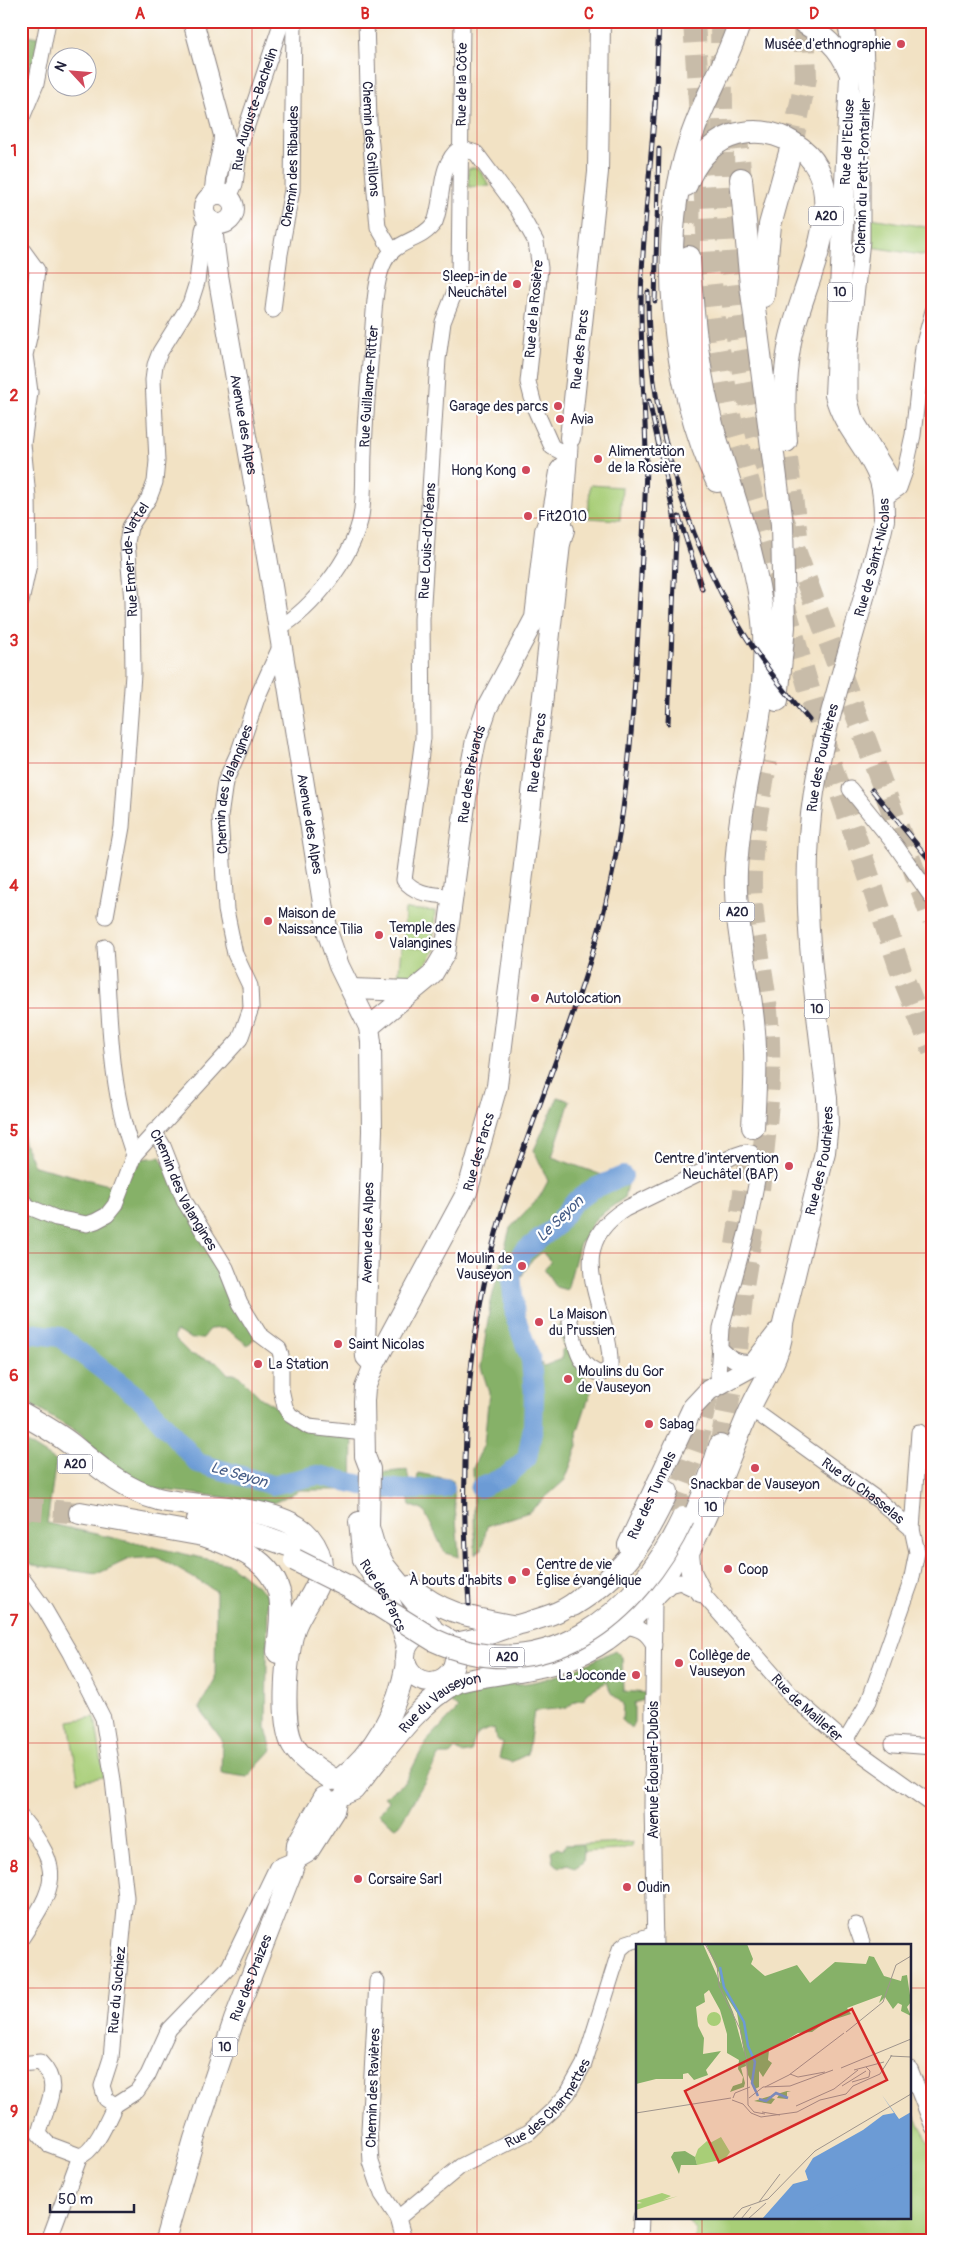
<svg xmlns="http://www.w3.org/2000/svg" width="954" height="2261" viewBox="0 0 954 2261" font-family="Pangolin,sans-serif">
	<rect width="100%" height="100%" fill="#fff"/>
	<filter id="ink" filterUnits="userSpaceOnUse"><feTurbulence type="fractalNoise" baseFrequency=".02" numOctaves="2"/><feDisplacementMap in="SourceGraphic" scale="10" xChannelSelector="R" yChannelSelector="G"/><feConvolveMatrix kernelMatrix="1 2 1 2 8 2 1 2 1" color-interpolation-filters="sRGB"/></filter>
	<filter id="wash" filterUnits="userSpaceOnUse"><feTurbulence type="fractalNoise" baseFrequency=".0096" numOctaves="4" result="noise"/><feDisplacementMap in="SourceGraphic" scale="20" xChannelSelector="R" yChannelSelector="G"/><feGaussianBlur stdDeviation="1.12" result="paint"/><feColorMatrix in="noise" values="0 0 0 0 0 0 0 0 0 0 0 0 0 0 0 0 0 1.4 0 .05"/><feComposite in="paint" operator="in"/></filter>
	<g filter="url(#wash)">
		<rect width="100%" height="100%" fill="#f2e2c4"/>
		<g fill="#a8ce77" stroke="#657859">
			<polygon points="475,167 479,169 490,186 469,187 468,169"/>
			<polygon points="871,218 932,228 927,256 866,246"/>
			<polygon points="590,485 622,487 620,520 588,518"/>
			<polygon points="405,909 435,911 433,946 403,945"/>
			<path d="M401 947 435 949C426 967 417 975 398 982Z"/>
			<polygon points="95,1717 104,1777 78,1781 69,1721"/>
			<polygon points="627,1842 631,1843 633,1842 632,1846 617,1850 584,1852 582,1844"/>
			<polygon points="910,2107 933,2149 933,2240 695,2240 696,2230 685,2217 910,2217"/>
		</g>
		<g fill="#86b168" stroke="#546a52">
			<polygon points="21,34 44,38 21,116"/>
			<polygon points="558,1097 570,1101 552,1157 627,1184 624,1198 596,1218 579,1246 567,1290 556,1287 544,1269 551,1262 542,1252 529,1263 518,1283 517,1309 534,1357 544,1366 562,1359 562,1350 565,1348 557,1327 560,1324 570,1333 580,1370 592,1388 577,1433 578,1446 565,1480 529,1512 487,1526 482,1549 475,1554 473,1468 484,1444 489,1392 481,1367 490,1306 510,1228 540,1196 548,1181 534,1150"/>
			<polygon points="22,1126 24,1143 34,1166 109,1185 131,1175 139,1159 160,1157 259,1334 248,1345 225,1328 210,1329 203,1338 192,1339 176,1331 174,1338 190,1354 218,1363 228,1374 237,1374 261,1398 290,1415 353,1432 352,1490 300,1490 273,1503 155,1489 101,1460 80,1434 21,1399"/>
			<polygon points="21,1439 56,1461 47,1523 229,1564 268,1595 266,1728 272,1750 247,1777 221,1773 222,1740 199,1708 215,1679 216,1591 157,1557 129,1559 97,1574 33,1565 21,1558"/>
			<polygon points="407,1470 409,1481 417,1481 418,1473 453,1480 459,1557 445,1553 424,1511 410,1505 407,1494 378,1501 378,1473"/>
			<path d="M615 1650 622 1657 623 1691 646 1693 644 1700 634 1703V1722L631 1728 622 1720 623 1704 611 1693 607 1682 587 1692 585 1699 575 1701 567 1708 534 1711 528 1754 511 1762 499 1758 503 1742 496 1740 494 1728C475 1733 476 1734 471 1752L463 1754 455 1749 450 1755H440L400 1824 396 1827 378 1814 389 1801 384 1797 405 1782 426 1742 458 1709 450 1702V1696C481 1680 501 1688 533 1682 565 1675 586 1665 615 1650Z"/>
			<polygon points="582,1844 584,1852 583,1861 575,1868 568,1864 560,1867 553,1863 551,1851 557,1847 563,1849 565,1845"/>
		</g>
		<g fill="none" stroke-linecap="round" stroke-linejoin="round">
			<g stroke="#6c9bd5" stroke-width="20">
				<polyline points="21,1332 60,1337 143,1401 198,1463 272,1485 318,1475 362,1485 403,1490 445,1488"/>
				<polyline points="480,1488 508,1475 527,1458 533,1427 534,1395 531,1360 515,1316 511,1274 522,1253 555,1227 573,1203 592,1189 623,1176"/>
			</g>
		</g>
	</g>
	<g filter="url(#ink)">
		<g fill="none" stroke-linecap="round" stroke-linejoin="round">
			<g stroke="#c8bca9" stroke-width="22" stroke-dasharray="22 11" stroke-linecap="butt">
				<polyline points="694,21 709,264 716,331 731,421 831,765 904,980 933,1051"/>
				<path d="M721 21C723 174 721 329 769 476"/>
				<polyline points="736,128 741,179"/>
				<polyline points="791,149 806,78 804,21"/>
				<polyline points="689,257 690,165"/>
				<polyline points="787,459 797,535"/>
				<polyline points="783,518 933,921"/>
				<path d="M759 1189C766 1133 772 1077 768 1021 764 972 750 923 751 874 752 836 760 798 767 761"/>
				<polyline points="736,1245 748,1166"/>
				<polyline points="720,1446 736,1362 743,1286 753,1225"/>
				<polyline points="21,1508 80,1513"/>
				<polyline points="672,1513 696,1446 711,1380"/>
			</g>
			<defs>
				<g id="minor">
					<path id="s1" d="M366 21 369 122 378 227 392 251"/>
					<polyline points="864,21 867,87 862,138 862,240 850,354 850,400 855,418 890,475 884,496"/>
					<polyline points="21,120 36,84 48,21"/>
					<polyline points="460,148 476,153 517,208 536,242 540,268 528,382 535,409 552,447 569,456"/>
					<path id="s2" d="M229 197 235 184 240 146 282 21"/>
					<polyline points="21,248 37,270 30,333 25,355 30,392 23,444 28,497 29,564 21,602"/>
					<path id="s3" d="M273 310 280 254 292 190 294 21"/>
					<polyline points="883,499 899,488 905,471 913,435 923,347 933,311"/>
					<polyline points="549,520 558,469 568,457"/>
					<polyline points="564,530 570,447"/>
					<path id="s4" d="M279 628C313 608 350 560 360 521 365 500 363 475 364 453 365 415 369 377 372 339 374 316 374 289 382 267 393 238 420 244 435 222 444 199 438 164 460 148"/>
					<polyline points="850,789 896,846 933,899"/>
					<path id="s5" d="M454 897C434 894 417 896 404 880L423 738 422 619 438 359 443 322 459 281 462 21"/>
					<path id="s6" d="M106 916 122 827 133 674 132 601 127 542 130 527 149 498 155 482 157 461 153 380 155 365 160 352 190 304 197 282 203 230 207 218"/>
					<path d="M105 947C110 1016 109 1090 134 1155"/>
					<path id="s7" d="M154 1131 163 1146 185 1202 226 1268 240 1303 259 1334 279 1349 281 1355V1389L285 1407 290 1415 309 1427 364 1433"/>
					<path id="s8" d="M21 1200 29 1207 56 1218 87 1224 96 1221 107 1215 115 1205 134 1155 240 1039 251 1008 250 986 235 954 226 910 220 817 225 782 239 751 257 698 281 645"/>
					<path d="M570 1322C576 1345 576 1366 601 1374L610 1368C613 1310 557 1251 625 1209L736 1155 745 1152 751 1153 759 1169 748 1227 721 1328 718 1375 722 1384"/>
					<path d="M719 1347C731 1360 738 1364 756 1362"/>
					<path id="s9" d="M750 1408 878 1500 912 1529 917 1552 911 1582 869 1701 845 1742"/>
					<polyline points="912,1529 919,1432"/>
					<polyline points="21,1577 45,1610 70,1653 103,1718 113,1780 126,1897 111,2058 102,2086 106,2099 115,2105"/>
					<path id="s10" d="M665 1586 680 1582 701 1592 791 1695 845 1742 933 1805"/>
					<polyline points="654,1596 652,1806 655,1945"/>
					<path d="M625 1626C640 1628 647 1632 654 1645"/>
					<polyline points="893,1744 933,1747"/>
					<path d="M21 1817C65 1871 56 1885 21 1939"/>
					<polyline points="856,1925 863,1945"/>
					<polyline points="377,1981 369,2130 371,2162 382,2194 398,2218"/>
					<path d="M21 2064 40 2062C64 2086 45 2105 39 2134L48 2144 80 2156"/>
					<polyline points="910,2069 933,2127"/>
					<polyline points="115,2105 137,2091 148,2075 169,2029 229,1967 277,1867 296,1859"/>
					<path d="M80 2156C95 2152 108 2119 115 2105"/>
					<polyline points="49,2240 80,2156"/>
					<path id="s11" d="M404 2240 398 2218 461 2166 529 2132 554 2109 568 2093 584 2064 620 1949 627 1943 655 1934"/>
					<polyline points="640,2240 641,2217"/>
				</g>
				<g id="major">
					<path d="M193 21 224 135C224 155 214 174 215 194"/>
					<path d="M800 21C823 35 839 46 849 72"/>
					<circle cx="219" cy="209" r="15"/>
					<path id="s12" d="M211 221 218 275 271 580 328 934 339 966 369 1027 371 1042 372 1131 365 1344 366 1357 374 1365"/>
					<path id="s13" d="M570 438 598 172 600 21"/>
					<polyline points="351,989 411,991"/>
					<path id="s14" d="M369 1027 432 975 445 953 469 776 476 740 487 708 535 618 545 531 549 520"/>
					<path id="s15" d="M359 1522 363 1560 390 1602 403 1632 407 1646"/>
					<path id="s16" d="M628 1545 693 1407 709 1390 751 1367 778 1332"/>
					<polyline points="689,1553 691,1572 701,1592"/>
					<path id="s17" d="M686 1558C712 1510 728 1459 750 1409 762 1381 783 1357 783 1324L825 1152 828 1124 827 1098C815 997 798 893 814 792 829 699 864 611 884 520 884 507 884 494 880 481 870 450 843 428 835 395L851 55V38L847 21"/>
					<path d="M410 1586C446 1615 469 1617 512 1625"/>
					<path id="s18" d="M435 1632 418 1606 385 1566 374 1544 369 1527 370 1469 365 1456 364 1401 365 1388 374 1365 467 1192 497 1086 523 874 560 544 564 530"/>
					<circle cx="430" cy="1657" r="25"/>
					<path d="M450 1643C473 1642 492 1632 514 1626 540 1618 564 1614 584 1594"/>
					<path d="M338 1780C375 1752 398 1709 406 1664"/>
					<path id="s19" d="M345 1794 354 1790C385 1753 415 1705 458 1682 509 1670 564 1671 607 1640 629 1625 647 1603 666 1585"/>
					<polyline points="296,1859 308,1852 334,1811 336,1802"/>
					<path id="s20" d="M165 2240 194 2139 234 2020 291 1874 296 1859 297 1844 324 1797"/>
				</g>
				<g id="highway">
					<polyline points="741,179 751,285 782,524 784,627 777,700"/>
					<path d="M686 185C694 164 709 144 731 136 752 129 774 131 793 143 862 185 801 284 790 342 784 375 783 408 786 441"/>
					<path d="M689 257C692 316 698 375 714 432 732 494 757 556 763 621 772 706 739 787 736 871 734 922 748 971 753 1021 757 1056 755 1092 753 1127"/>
					<polyline points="763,296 770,225 791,149"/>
					<path d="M717 481C672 387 657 244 689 144 702 101 727 64 740 21"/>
					<path d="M21 1413C39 1423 57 1433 72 1445 100 1468 123 1489 158 1499 199 1509 282 1504 309 1537 338 1574 308 1594 295 1626 286 1649 280 1723 293 1745 302 1760 318 1769 332 1779"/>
					<polyline points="80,1513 220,1538"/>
					<polyline points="198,1520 265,1537 299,1549"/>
					<path d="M206 1536C240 1548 279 1563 281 1605 282 1620 279 1636 278 1652"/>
					<path d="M654 1596C682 1548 704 1501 720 1446"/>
					<path d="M573 1605C625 1573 641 1546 667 1492"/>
				</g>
			</defs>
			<use href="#minor" stroke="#8a8280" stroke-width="17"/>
			<use href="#major" stroke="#8a8280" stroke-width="22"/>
			<use href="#highway" stroke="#8a8280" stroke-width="24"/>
			<use href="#minor" stroke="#fff" stroke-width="15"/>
			<use href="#major" stroke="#fff" stroke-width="20"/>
			<use href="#highway" stroke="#fff" stroke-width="22"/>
			<defs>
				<g id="rail">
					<polyline points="655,109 659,21"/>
					<path d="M648 292C647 405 680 524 737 622 757 657 783 689 809 720"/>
					<polyline points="655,301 659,149"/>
					<polyline points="649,401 674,515 676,537 668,723"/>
					<polyline points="679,517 702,589"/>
					<polyline points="872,790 933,864"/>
					<path d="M469 1604C459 1472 464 1336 503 1209 540 1093 594 979 615 859 630 778 634 697 639 615 641 561 646 508 646 454 645 406 641 357 641 309 641 240 651 171 655 102"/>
				</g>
			</defs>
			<use href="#rail" stroke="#22223b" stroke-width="5"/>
			<use href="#rail" stroke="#fff" stroke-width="3" stroke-dasharray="9" stroke-linecap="butt"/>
			<defs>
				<path id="highway-bridge" d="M295 1560 349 1587 434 1640C544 1691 638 1615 683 1518"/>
			</defs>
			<use href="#highway-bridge" stroke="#8a8280" stroke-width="24" stroke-linecap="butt"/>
			<use href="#highway-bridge" stroke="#fff" stroke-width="22"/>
		</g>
	</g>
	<path fill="none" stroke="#d62828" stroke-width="1" stroke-opacity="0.55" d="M252 21V2240M477 21V2240M702 21V1945M21 273H933M21 518H933M21 763H933M21 1008H933M21 1253H933M21 1498H933M21 1743H933M21 1988H638M910 1988H933M702 2217V2240"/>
	<g fill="#d1495b" stroke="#fff" stroke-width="2">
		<circle cx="901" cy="44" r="5"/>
		<circle cx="517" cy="284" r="5"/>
		<circle cx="558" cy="406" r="5"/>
		<circle cx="560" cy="419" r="5"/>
		<circle cx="598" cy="459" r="5"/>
		<circle cx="526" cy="470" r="5"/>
		<circle cx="528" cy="516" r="5"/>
		<circle cx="268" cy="921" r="5"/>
		<circle cx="379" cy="935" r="5"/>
		<circle cx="535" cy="998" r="5"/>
		<circle cx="789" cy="1166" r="5"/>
		<circle cx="522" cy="1266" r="5"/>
		<circle cx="539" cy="1322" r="5"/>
		<circle cx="338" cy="1344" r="5"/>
		<circle cx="258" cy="1364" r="5"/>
		<circle cx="568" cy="1379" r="5"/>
		<circle cx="649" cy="1424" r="5"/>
		<circle cx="755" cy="1468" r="5"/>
		<circle cx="728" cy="1569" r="5"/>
		<circle cx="526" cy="1572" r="5"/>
		<circle cx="512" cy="1580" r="5"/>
		<circle cx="679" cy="1663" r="5"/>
		<circle cx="636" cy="1675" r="5"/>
		<circle cx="358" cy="1879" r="5"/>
		<circle cx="627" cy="1887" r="5"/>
	</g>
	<g text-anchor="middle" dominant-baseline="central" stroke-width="4.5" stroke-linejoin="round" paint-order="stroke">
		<g fill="#fff" stroke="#646476" stroke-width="1">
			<rect x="808.5" y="206.5" width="35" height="19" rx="4"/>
			<rect x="827.5" y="282.5" width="25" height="19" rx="4"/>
			<rect x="719.5" y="902.5" width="35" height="19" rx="4"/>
			<rect x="804.5" y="999.5" width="25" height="19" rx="4"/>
			<rect x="57.5" y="1454.5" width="35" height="19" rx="4"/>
			<rect x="698.5" y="1497.5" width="25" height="19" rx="4"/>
			<rect x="489.5" y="1647.5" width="35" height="19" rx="4"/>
			<rect x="212.5" y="2037.5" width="25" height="19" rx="4"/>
		</g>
		<g font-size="12" font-weight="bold" fill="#22223b">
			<text x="826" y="216">A20</text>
			<text x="840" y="292">10</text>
			<text x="737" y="912">A20</text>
			<text x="817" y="1009">10</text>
			<text x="75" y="1464">A20</text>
			<text x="711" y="1507">10</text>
			<text x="507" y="1657">A20</text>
			<text x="225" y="2047">10</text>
		</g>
		<g font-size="14" fill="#22223b" stroke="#fff" text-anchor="start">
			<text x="891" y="44" text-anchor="end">Musée d'ethnographie</text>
			<text x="507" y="276" text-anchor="end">Sleep-in de<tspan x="507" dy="16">Neuchâtel</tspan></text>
			<text x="548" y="406" text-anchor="end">Garage des parcs</text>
			<text x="570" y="419">Avia</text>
			<text x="608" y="451">Alimentation<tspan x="608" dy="16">de la Rosière</tspan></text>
			<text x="516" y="470" text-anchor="end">Hong Kong</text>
			<text x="538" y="516">Fit2010</text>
			<text x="278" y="913">Maison de<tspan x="278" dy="16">Naissance Tilia</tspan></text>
			<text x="389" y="927">Temple des<tspan x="389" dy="16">Valangines</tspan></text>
			<text x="545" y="998">Autolocation</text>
			<text x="779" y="1158" text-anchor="end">Centre d'intervention<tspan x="779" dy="16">Neuchâtel (BAP)</tspan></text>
			<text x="512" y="1258" text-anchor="end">Moulin de<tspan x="512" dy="16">Vauseyon</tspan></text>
			<text x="549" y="1314">La Maison<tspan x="549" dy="16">du Prussien</tspan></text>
			<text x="348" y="1344">Saint Nicolas</text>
			<text x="268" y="1364">La Station</text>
			<text x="578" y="1371">Moulins du Gor<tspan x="578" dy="16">de Vauseyon</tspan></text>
			<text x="659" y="1424">Sabag</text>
			<text x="755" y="1484" text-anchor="middle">Snackbar de Vauseyon</text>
			<text x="536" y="1564">Centre de vie<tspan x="536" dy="16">Église évangélique</tspan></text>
			<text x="738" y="1569">Coop</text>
			<text x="502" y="1580" text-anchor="end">À bouts d'habits</text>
			<text x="689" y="1655">Collège de<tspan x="689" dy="16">Vauseyon</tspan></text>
			<text x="626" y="1675" text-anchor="end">La Joconde</text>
			<text x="368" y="1879">Corsaire Sarl</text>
			<text x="637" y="1887">Oudin</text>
		</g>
		<g font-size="14" fill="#22223b" stroke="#fff">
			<text stroke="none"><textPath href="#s5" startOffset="855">Rue de la Côte</textPath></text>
			<text stroke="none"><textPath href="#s2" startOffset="92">Rue Auguste-Bachelin</textPath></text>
			<text stroke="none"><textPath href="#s1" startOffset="118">Chemin des Grillons</textPath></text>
			<text stroke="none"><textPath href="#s17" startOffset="1464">Rue de l'Ecluse</textPath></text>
			<text stroke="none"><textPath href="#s3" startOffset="145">Chemin des Ribaudes</textPath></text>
			<text transform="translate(863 176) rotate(-88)">Chemin du Petit-Pontarlier</text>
			<text transform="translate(534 309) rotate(-85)">Rue de la Rosière</text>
			<text stroke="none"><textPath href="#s13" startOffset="89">Rue des Parcs</textPath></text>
			<text stroke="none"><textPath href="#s4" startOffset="272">Rue Guillaume-Ritter</textPath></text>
			<text stroke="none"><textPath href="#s12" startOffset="206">Avenue des Alpes</textPath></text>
			<text stroke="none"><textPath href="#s5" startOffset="395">Rue Louis-d'Orléans</textPath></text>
			<text stroke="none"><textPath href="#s17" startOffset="1035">Rue de Saint-Nicolas</textPath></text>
			<text stroke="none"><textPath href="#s6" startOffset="360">Rue Emer-de-Vattel</textPath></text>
			<text stroke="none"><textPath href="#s18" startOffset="932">Rue des Parcs</textPath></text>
			<text stroke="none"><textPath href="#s17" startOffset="828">Rue des Poudrières</textPath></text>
			<text stroke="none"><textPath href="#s14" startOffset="288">Rue des Brévards</textPath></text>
			<text stroke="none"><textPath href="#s8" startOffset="575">Chemin des Valangines</textPath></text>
			<text stroke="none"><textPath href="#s12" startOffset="611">Avenue des Alpes</textPath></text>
			<text stroke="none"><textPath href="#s18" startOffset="528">Rue des Parcs</textPath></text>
			<text stroke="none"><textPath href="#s17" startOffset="422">Rue des Poudrières</textPath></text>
			<text stroke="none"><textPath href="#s7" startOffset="66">Chemin des Valangines</textPath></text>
			<text transform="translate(368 1233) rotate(-89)">Avenue des Alpes</text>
			<text stroke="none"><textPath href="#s9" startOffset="140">Rue du Chasselas</textPath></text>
			<text stroke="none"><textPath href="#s16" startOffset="55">Rue des Tunnels</textPath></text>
			<text stroke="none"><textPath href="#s15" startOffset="79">Rue des Parcs</textPath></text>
			<text stroke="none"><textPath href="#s19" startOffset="135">Rue du Vauseyon</textPath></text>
			<text stroke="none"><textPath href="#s10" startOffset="196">Rue de Maillefer</textPath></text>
			<text transform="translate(653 1770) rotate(-90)">Avenue Édouard-Dubois</text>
			<text stroke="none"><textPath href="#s20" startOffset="276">Rue des Draizes</textPath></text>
			<text transform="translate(117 1990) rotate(-85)">Rue du Suchiez</text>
			<text transform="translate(373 2088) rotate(-88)">Chemin des Ravières</text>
			<text stroke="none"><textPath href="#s11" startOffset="214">Rue des Charmettes</textPath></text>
		</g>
		<g font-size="15" font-style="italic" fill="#475e88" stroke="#fff">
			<text transform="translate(560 1219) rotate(-44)">Le Seyon</text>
			<text transform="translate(239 1475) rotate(16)">Le Seyon</text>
		</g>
	</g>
	<g transform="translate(636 1944)">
		<rect width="275" height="275" fill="#f2e2c4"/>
		<path d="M71 75a7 7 0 1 1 14 0a7 7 0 1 1-14 0ZM85 193 94 208 89 215 61 221 59 213 62 205 71 197 74 199ZM26 249 35 252 27 256 42 252 0 266V260L6 259 0 257Z" fill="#a8ce77"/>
		<path d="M0 0H67L97 68 109 112 110 122 105 124 109 139 108 143 94 148 97 142 106 139 107 133 102 125 103 116 91 109V90L84 66 73 46 68 50 69 58 60 63 62 82 68 94 67 110 85 107 70 126 72 131 58 136 52 129 47 130V135H20L0 140ZM70 0H111L117 15 115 20 129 32 161 21 174 39 199 18 230 20 233 12 238 13 248 32 265 37 266 32 271 31 275 58 271 63 275 72 265 67 266 61 262 59 257 65 249 53 243 59 246 51 211 64 215 70 190 78 176 88 162 89 133 106 132 116 136 119 127 133 123 127V143L119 145 112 131 101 69 85 44 83 29ZM151 147 155 148H151V155L141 154 143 151 140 150 135 154 139 155 135 160 118 157ZM49 207 59 213 61 221H45L43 230 35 213 38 208Z" fill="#86b168"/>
		<path d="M246 151 263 175 275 168V275H126L157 240 172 236 169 227 177 214 227 186 247 171 258 169Z" fill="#6c9bd5"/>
		<path fill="none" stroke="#6c9bd5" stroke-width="2.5" d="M84 23 88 43 108 78 112 102 119 118 116 139 122 152M123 155 130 157 140 149 152 154M156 275 275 216"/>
		<path fill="none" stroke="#9f958d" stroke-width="1" d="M69 0 81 21 83 42 104 85 111 117 112 161 118 168 129 170M210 88 247 58 260 21 275 12M254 112 275 113M205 124 275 95M218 126 248 118M154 130 162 133 189 128M216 138 233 133 234 127 230 123M206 142 230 127M129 143 153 131 208 89M97 154 99 149 114 143M113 154 127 143 154 142 197 126M96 156 107 160 115 169 125 173 161 168 184 156 210 150 217 142 244 130 256 111M160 162 198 145 222 126M126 168 144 171M0 169 95 154M123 258 144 230M96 275 106 264 132 255 179 207 275 150M105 275 115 263M112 275 130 259"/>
		<path fill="#d62828" fill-opacity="0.15" stroke="#d62828" stroke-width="2.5" d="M216 65 251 136 83 218 49 147Z"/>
		<rect width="275" height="275" fill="none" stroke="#22223b" stroke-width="2.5"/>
	</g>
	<rect width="954" height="2261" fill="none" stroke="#fff" stroke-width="55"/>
	<g transform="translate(72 72) rotate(296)"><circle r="24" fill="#ffffff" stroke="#a7a7b1"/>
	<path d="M0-4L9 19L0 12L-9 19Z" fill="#d1495b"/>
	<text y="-8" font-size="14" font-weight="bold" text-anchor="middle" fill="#22223b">N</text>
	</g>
	<path d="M50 2204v8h84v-8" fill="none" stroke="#22223b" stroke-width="2.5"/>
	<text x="58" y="2204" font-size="15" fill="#22223b" stroke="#ffffff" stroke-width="4" paint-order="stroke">50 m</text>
	<rect x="28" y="28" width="898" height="2206" fill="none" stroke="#d62828" stroke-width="2"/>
	<g font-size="16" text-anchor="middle" font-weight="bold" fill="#d62828">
		<text x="140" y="19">A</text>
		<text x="365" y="19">B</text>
		<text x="589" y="19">C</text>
		<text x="814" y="19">D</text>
		<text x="14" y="156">1</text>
		<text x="14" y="401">2</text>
		<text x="14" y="646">3</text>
		<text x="14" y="891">4</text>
		<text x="14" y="1136">5</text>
		<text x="14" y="1381">6</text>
		<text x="14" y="1626">7</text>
		<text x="14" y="1872">8</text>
		<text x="14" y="2117">9</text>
	</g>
</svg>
